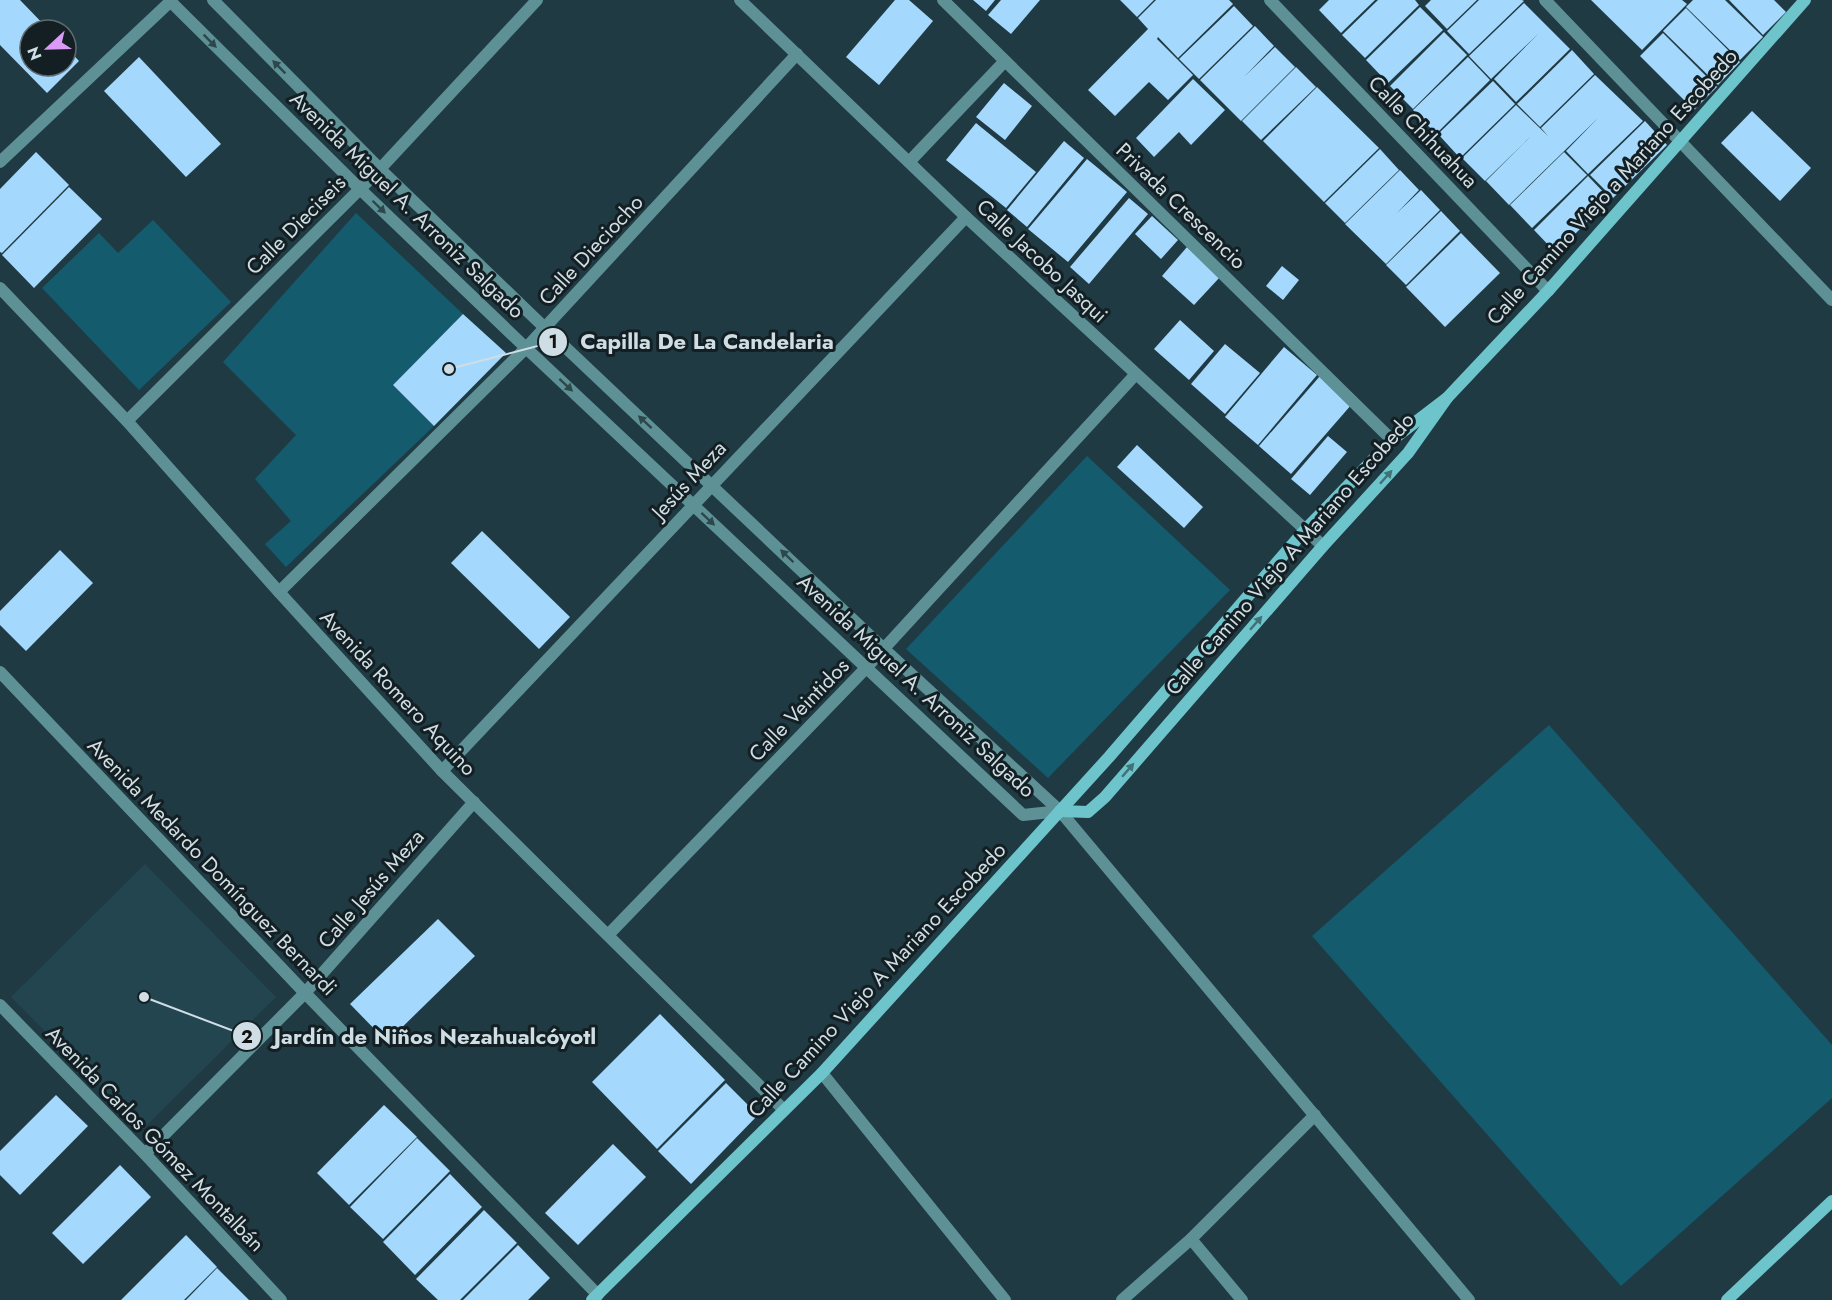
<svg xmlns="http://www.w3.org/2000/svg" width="1832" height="1300" viewBox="0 0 1832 1300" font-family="Jost,sans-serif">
	<rect width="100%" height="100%" fill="#1f3a43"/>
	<polygon fill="#224550" points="145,864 276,997 143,1129 11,997"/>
	<g fill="#155b6e">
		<polygon points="356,213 463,314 393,385 434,426 286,567 265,544 291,521 255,479 296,435 223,362"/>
		<polygon points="153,220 231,302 139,390 42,288 99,233 118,253"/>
		<polygon points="1087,456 1230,590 1048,778 906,649"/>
		<polygon points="1549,725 1832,1045 1832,1098 1621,1286 1312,936"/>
	</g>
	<g fill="#a5d8fd">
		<polygon points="0,0 20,0 49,30 30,30 30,66 66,66 66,47 79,61 47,93 0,45"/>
		<polygon points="895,0 909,0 933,21 879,85 846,57"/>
		<polygon points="973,0 995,0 986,11"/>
		<polygon points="1001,0 1040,0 1011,34 988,15"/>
		<polygon points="1120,0 1154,0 1137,17"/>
		<polygon points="1156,0 1229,0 1233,4 1178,58 1158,37 1157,39 1193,75 1168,100 1149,82 1115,116 1088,90 1148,29 1138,18"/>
		<polygon points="1329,0 1375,0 1341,33 1319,10"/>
		<polygon points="1378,0 1415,0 1419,5 1365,58 1342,35"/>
		<polygon points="1431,0 1477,0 1447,29 1425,6"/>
		<polygon points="1479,0 1522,0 1524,1 1469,54 1447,31"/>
		<polygon points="1591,0 1682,0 1687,4 1642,50"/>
		<polygon points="1693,0 1725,0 1763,37 1740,60 1686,7"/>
		<polygon points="1729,0 1774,0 1786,12 1763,35"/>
		<polygon points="1524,3 1570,49 1516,102 1494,79 1538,34 1491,79 1469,56"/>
		<polygon points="1234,6 1253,26 1199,79 1179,59"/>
		<polygon points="1420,7 1443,30 1388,83 1366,60"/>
		<polygon points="1686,8 1740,62 1718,85 1663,31"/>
		<polygon points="1255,26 1274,46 1245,76 1275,47 1295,67 1241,121 1200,80"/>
		<polygon points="1444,32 1467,55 1413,109 1390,86"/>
		<polygon points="1663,33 1717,87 1694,110 1640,56"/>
		<polygon points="1572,50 1594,74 1540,127 1517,104"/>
		<polygon points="139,57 221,144 186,177 104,91"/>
		<polygon points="1468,57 1490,80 1436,134 1413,110"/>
		<polygon points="1296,67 1316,87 1261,140 1242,121"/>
		<polygon points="1595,75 1643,121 1588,174 1566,151 1598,118 1509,205 1486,181 1530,137 1485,181 1462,158 1516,105 1548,136 1541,128"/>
		<polygon points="1193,79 1225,110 1191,145 1179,132 1154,157 1136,138"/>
		<polygon points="1493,81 1515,104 1460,158 1438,134"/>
		<polygon points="1004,83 1032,106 1005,140 976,117"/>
		<polygon points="1317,87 1379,148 1324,202 1263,141"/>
		<polygon points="1752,111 1811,168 1780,201 1721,143"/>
		<polygon points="1645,121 1667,145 1613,198 1590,175"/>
		<polygon points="976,123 1036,172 1006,208 946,160"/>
		<polygon points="1064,141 1084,158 1027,227 1007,210"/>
		<polygon points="1380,149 1399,170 1345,223 1325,203"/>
		<polygon points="36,152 69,185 2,253 0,252 0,189"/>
		<polygon points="1564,152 1587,175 1532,228 1510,205"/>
		<polygon points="1087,159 1127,192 1068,262 1028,229"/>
		<polygon points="1400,170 1419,190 1397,213 1421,190 1440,210 1386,264 1345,224"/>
		<polygon points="1588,176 1610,199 1556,253 1534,230"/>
		<polygon points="69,187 102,219 34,288 2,255"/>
		<polygon points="1129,198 1148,214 1089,284 1070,267"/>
		<polygon points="1441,211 1460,231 1406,285 1386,265"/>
		<polygon points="1152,216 1178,240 1161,259 1135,234"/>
		<polygon points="1461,233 1500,273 1445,327 1406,287"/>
		<polygon points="1187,247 1220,277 1194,305 1162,276"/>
		<polygon points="1282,266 1299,280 1283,300 1266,286"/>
		<polygon points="463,314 506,353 434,426 393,385"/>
		<polygon points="1180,320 1214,351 1189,380 1154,349"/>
		<polygon points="1225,344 1260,373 1225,414 1191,384"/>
		<polygon points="1284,347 1317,375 1258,445 1225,417"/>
		<polygon points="1320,376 1352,404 1291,474 1259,446"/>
		<polygon points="1328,436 1347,452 1310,495 1291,479"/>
		<polygon points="1137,445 1203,507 1184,528 1117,467"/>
		<polygon points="482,531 570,617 539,649 451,563"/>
		<polygon points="60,550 93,583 26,651 0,625 0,611"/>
		<polygon points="438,919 475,956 387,1042 350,1004"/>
		<polygon points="660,1014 725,1080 657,1149 592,1082"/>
		<polygon points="726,1083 758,1115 691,1184 658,1151"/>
		<polygon points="56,1095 88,1126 20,1195 0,1175 0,1151"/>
		<polygon points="384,1105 417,1137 349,1205 317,1173"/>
		<polygon points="417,1138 450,1171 383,1239 350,1207"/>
		<polygon points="613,1144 646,1177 578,1245 545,1213"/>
		<polygon points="120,1165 151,1197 83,1264 52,1233"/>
		<polygon points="450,1174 482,1207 415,1275 383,1242"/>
		<polygon points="484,1210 517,1243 460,1300 438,1300 416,1279"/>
		<polygon points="186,1235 217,1267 184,1300 121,1300"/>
		<polygon points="518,1245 550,1278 528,1300 463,1300"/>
		<polygon points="217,1268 249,1300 186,1300"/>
	</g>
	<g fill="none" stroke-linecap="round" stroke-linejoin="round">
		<g stroke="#5d9195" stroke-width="12">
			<polyline points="169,0 360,189 526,348 1023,815 1060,811"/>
			<polyline points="213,0 380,169 545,328 883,648 1060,811 1469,1300"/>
			<polyline points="740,0 966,217 1323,546"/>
			<polyline points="943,0 1392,440"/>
			<polyline points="1270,0 1548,291"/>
			<polyline points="1545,0 1832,300"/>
			<polyline points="0,162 172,0"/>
			<polyline points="909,162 1005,61"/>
			<polyline points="0,288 127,421 279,592 442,771 784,1110"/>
			<polyline points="127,421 380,169 537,0"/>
			<polyline points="279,592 526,348 797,54"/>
			<polyline points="0,672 305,993 598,1295"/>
			<polyline points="442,771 966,217"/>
			<polyline points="608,935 867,667 1135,375"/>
			<polyline points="0,1005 145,1154 281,1300"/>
			<polyline points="822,1073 1005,1300"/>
			<polyline points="145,1154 305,993 474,802"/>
			<polyline points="1191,1239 1242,1300"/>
			<polyline points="1122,1300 1191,1239 1315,1115"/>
		</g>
		<g stroke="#6dc4ca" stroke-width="12">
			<polyline points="1060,811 1088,812 1105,797 1323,546 1408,453 1447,398 1548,291 1805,0"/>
			<polyline points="592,1300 822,1073 1109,757 1305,530 1392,440 1447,398"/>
			<polyline points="1727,1300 1832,1201"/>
		</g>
	</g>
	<defs><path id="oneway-solid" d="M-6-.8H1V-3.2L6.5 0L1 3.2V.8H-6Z" transform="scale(1.5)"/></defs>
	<g fill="#2e474b">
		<use href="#oneway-solid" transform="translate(210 41) rotate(45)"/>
		<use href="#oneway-solid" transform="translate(279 67) rotate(-135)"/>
		<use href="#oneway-solid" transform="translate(379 207) rotate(44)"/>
		<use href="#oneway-solid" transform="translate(566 385) rotate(43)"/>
		<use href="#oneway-solid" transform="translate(645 422) rotate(-137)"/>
		<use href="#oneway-solid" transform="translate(708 519) rotate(43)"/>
		<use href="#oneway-solid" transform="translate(787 556) rotate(-136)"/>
	</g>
	<g fill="#407276">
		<use href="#oneway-solid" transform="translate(1386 477) rotate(-48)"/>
		<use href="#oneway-solid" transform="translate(1256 623) rotate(-49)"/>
		<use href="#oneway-solid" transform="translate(1128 770) rotate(-49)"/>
	</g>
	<g text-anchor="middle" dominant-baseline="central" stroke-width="6" stroke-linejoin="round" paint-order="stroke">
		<g font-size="21" fill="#cfdee4" stroke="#141f23">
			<text transform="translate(1423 132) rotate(46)">Calle Chihuahua</text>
			<text transform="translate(1612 187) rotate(-48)">Calle Camino Viejo a Mariano Escobedo</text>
			<text transform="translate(407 205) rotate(44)">Avenida Miguel A. Arroniz Salgado</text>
			<text transform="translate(1181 206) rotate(44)">Privada Crescencio</text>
			<text transform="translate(296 225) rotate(-45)">Calle Dieciseis</text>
			<text transform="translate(591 250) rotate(-47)">Calle Dieciocho</text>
			<text transform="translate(1042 261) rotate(43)">Calle Jacobo Jasqui</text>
			<text transform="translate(689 480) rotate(-47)">Jesús Meza</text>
			<text transform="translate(1290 554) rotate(-49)">Calle Camino Viejo A Mariano Escobedo</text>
			<text transform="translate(916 686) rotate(43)">Avenida Miguel A. Arroniz Salgado</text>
			<text transform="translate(398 693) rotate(47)">Avenida Romero Aquino</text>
			<text transform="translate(799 710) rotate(-46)">Calle Veintidos</text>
			<text transform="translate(212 867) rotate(46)">Avenida Medardo Domínguez Bernardi</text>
			<text transform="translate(371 889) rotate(-49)">Calle Jesús Meza</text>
			<text transform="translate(877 980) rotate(-47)">Calle Camino Viejo A Mariano Escobedo</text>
			<text transform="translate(155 1139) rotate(46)">Avenida Carlos Gómez Montalbán</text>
		</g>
	</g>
	<path fill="none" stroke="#cfdee4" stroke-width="2" d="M449 369L553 342M144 997L247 1036"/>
	<g fill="#cfdee4" stroke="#141f23" stroke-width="2">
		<circle cx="449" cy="369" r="6"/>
		<circle cx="144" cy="997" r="6"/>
		<circle cx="553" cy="342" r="15"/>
		<circle cx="247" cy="1036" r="15"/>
	</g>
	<g font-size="18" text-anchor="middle" font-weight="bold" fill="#111">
		<text x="553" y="348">1</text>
		<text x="247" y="1043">2</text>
	</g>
	<g font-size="22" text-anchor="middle" font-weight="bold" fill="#cfdee4" stroke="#141f23" stroke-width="6" stroke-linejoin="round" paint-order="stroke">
		<text x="707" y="349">Capilla De La Candelaria</text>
		<text x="435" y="1044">Jardín de Niños Nezahualcóyotl</text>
	</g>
	<g transform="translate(48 48) rotate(248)"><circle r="28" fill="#141f23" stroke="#5f6b70" stroke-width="1.5"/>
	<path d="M0-4.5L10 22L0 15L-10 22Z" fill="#da9af6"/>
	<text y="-9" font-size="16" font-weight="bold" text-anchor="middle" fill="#cfdee4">N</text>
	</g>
</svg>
